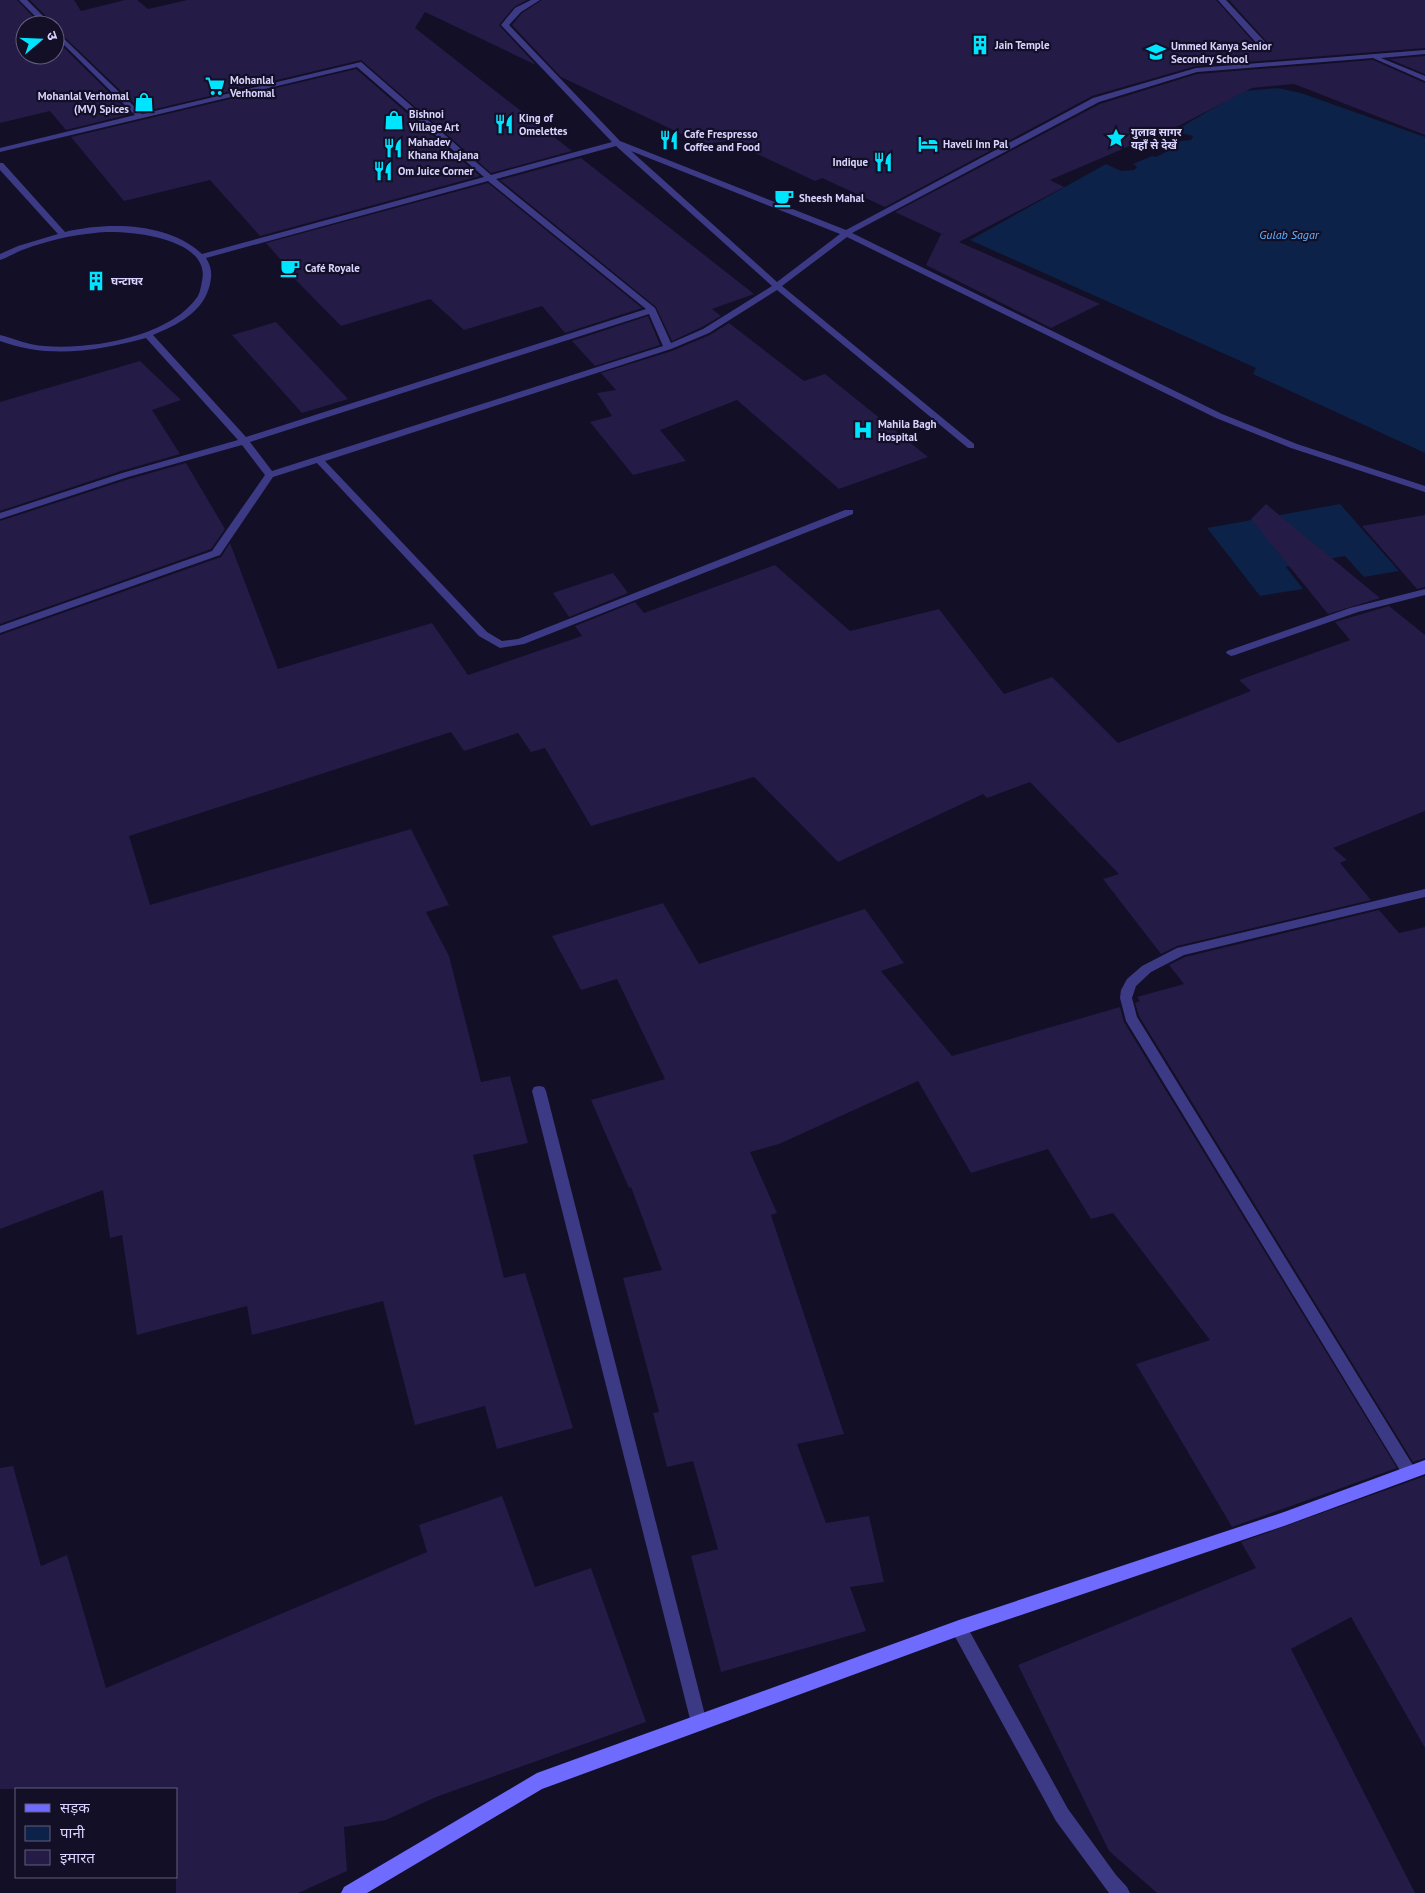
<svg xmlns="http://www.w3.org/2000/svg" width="1425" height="1893" viewBox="0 0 1425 1893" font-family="'PT Sans','Noto Sans Devanagari',sans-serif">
	<rect width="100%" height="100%" fill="#130f26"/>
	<g fill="#0c2248">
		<polygon points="1278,88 1301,93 1425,137 1425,453 1253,374 1256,368 970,240 1106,164 1121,171 1134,170 1137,167 1133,164 1152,156 1156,157 1168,151 1165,149 1180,141 1191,140 1193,136 1177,132 1176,130 1243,91"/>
		<polygon points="1340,504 1399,571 1364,577 1345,556 1286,567 1303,589 1260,596 1207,528"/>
	</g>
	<g fill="#241b47">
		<polygon points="0,0 17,0 41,25 25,25 25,55 55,55 55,39 131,114 66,130 50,111 0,123"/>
		<polygon points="30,0 74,0 81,11 125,0 137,0 148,9 187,0 527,0 514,7 499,25 536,65 425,12 415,28 572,151 491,173 361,60 143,112 55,28 55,25"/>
		<polygon points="542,0 1216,0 1260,49 1267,48 1267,42 1229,0 1425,0 1425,48 1196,66 1092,96 885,207 822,178 815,181 729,141 703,144 561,77 512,25 522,13"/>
		<polygon points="1425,56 1425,74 1389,59"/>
		<polygon points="1373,60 1425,83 1425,135 1294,84 1252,88 1163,134 1160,133 1050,180 1064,187 959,242 1100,304 1051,328 926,265 941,234 946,236 895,212 1100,104 1197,74"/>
		<polygon points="356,69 480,176 260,236 210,180 124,201 71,137"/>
		<polygon points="581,158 754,294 712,309 721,316 702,327 672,341 656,307 500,180"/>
		<polygon points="488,183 642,308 565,333 542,306 464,330 430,299 341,326 285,269 288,268 266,243"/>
		<polygon points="648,316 660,345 595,366 572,341"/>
		<polygon points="276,322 348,399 302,413 232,335"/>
		<polygon points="729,323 804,381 825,374 928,457 839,489 737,400 660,430 686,461 633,475 590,422 612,416 597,393 616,390 601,373 672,351 710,335"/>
		<polygon points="140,361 181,400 152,410 180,454 121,471 0,511 0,402"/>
		<polygon points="186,463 225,529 211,549 0,624 0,521 129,479"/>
		<polygon points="1266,504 1380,598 1328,614 1251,519"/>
		<polygon points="1425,515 1425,587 1417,589 1362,526"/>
		<polygon points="230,543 278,669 432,623 468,675 582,636 575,626 635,602 644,613 775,565 850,631 939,609 1004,694 1052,677 1118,743 1251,691 1239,680 1350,640 1335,622 1389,606 1425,635 1425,811 1333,848 1347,860 1340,863 1371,900 1177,946 1161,954 1103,879 1119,874 1030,782 987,798 983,794 838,862 754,777 591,826 545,748 531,752 518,733 464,751 451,732 129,836 150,905 411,829 449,905 426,912 449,956 481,1082 510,1076 528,1143 473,1155 504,1278 525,1273 573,1428 497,1449 485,1406 415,1425 383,1301 252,1335 247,1306 137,1335 122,1235 110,1238 103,1190 0,1229 0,635 221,557"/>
		<polygon points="613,573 628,593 569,617 553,593"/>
		<polygon points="663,903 699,964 865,909 904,963 881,971 952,1056 1120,1007 1124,1022 1397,1468 1232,1527 1136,1364 1210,1340 1113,1213 1091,1219 1048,1149 971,1173 918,1081 779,1144 750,1152 777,1213 771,1215 844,1434 797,1444 826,1523 869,1516 884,1582 850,1587 866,1631 721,1672 691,1556 718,1549 693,1461 667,1467 653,1413 659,1412 623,1278 662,1270 631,1187 629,1188 591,1100 665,1079 617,979 581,990 552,936"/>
		<polygon points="1379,910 1399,933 1425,927 1425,1458 1413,1462 1139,1016 1135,1003 1140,1001 1137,997 1184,984 1169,965 1185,957"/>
		<polygon points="13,1466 41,1566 67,1555 106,1688 427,1552 419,1525 502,1496 535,1587 591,1568 646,1722 436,1797 386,1820 344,1827 347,1871 298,1893 176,1893 176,1789 0,1789 0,1468"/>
		<polygon points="1425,1476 1425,1748 1351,1617 1291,1649 1415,1893 1157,1893 1109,1851 1018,1665 1256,1568 1241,1542"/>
	</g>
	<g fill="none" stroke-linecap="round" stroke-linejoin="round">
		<g fill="#3d3a85" fill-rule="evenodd">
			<polygon points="1218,0 1226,0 1266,43 1266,47 1260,47"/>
			<polygon points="1425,589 1425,595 1358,612 1235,655 1231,656 1226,653 1227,651 1350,608"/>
			<polygon points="1425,889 1425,897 1184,955 1151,972 1136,986 1132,998 1137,1017 1414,1467 1417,1472 1414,1477 1409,1479 1404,1477 1126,1021 1120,998 1121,990 1127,979 1142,966 1177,948"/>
			<polygon points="539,1086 544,1087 546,1091 707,1723 705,1729 699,1731 693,1729 691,1723 532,1091 534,1087"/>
		</g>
		<g fill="#3d3a85" fill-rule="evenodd">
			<polygon points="19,0 27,0 52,25 44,25"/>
			<path d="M531 0H540L521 12 509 25 620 141 846 230 1093 98 1196 68 1425 50V54L1381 58 1425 76V81L1373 58 1197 72 1099 102 852 233 1222 414 1297 444 1425 486V492L1291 448 1216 418 847 237 782 286 974 444V448H968L777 290 709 333 671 349 325 461 487 632 502 641 518 639 845 510H853V514L524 644 500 648 479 636 317 463 273 477 220 555 0 633V626L212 551 265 475 242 445 128 477 0 519V513L122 473 238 440 146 338C98 351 48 359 0 341V335C15 339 29 345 44 346 90 350 171 337 198 296 200 292 201 286 202 281 212 237 123 229 95 233 71 235 47 241 25 249 16 252 9 257 0 260V254L18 246 58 234 0 170V163H3L65 232C108 222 167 222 202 254L484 177 357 67 0 152V148L135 115 55 36V30L142 114 361 62 491 175 612 142 501 25 515 8ZM616 146 772 286 703 329 671 343 655 308 496 179ZM631 151 840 234 777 282ZM488 181 646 309 246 437 153 335C177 325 204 312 210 284 212 274 212 268 206 258ZM649 314 663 346 272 471 250 442Z"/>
			<polygon points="959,1620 965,1623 1068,1809 1116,1875 1127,1887 1130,1893 1109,1893 1056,1821 953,1633 951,1628 953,1623"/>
		</g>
		<polygon fill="#6f6bff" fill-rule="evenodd" points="1425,1460 1425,1474 1284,1526 959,1636 542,1789 367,1893 341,1893 344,1887 537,1773 959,1620 1284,1512"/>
	</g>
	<defs>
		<symbol id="building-bare" viewBox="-9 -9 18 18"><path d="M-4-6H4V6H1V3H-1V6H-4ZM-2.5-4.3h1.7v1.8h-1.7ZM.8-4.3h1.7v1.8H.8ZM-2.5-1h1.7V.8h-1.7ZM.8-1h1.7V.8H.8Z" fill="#00e5ff" stroke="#130f26" stroke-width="2.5" paint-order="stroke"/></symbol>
		<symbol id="school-bare" viewBox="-9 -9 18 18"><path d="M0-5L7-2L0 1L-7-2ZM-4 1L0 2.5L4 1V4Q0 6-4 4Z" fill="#00e5ff" stroke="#130f26" stroke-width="2.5" paint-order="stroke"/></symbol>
		<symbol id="supermarket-bare" viewBox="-9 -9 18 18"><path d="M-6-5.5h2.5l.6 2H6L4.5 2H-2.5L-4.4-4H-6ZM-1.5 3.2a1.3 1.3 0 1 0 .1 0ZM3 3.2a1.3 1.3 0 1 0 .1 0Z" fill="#00e5ff" stroke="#130f26" stroke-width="2.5" paint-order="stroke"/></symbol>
		<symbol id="shop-bare" viewBox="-9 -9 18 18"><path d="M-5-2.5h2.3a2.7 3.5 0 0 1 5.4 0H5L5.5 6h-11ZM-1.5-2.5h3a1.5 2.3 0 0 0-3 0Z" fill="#00e5ff" stroke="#130f26" stroke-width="2.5" paint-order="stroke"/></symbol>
		<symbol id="restaurant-bare" viewBox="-9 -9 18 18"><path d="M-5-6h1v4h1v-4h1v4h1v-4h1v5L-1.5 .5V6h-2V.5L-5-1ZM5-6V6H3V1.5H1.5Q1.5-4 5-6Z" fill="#00e5ff" stroke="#130f26" stroke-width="2.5" paint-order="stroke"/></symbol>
		<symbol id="sight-bare" viewBox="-9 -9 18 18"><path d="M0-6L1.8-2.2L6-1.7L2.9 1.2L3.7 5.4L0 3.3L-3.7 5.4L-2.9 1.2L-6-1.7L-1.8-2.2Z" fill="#00e5ff" stroke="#130f26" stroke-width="2.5" paint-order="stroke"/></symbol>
		<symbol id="hotel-bare" viewBox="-9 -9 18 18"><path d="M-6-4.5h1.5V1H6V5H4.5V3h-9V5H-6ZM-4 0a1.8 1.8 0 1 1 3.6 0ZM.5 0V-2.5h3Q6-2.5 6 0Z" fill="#00e5ff" stroke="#130f26" stroke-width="2.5" paint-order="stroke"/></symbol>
		<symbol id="cafe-bare" viewBox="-9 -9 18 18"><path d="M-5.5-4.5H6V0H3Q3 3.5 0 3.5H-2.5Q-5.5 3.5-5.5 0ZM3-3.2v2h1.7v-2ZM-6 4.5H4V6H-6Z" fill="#00e5ff" stroke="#130f26" stroke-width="2.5" paint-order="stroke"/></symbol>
		<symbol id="hospital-bare" viewBox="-9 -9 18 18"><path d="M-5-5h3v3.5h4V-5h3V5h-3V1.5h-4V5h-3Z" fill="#00e5ff" stroke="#130f26" stroke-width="2.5" paint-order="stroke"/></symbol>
	</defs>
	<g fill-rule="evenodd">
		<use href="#building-bare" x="966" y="31" width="28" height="28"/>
		<use href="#school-bare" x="1142" y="38" width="28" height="28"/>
		<use href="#supermarket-bare" x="201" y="72" width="28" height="28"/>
		<use href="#shop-bare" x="130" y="88" width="28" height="28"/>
		<use href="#shop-bare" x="380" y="106" width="28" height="28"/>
		<use href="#restaurant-bare" x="490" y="110" width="28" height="28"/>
		<use href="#sight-bare" x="1102" y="124" width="28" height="28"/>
		<use href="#restaurant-bare" x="655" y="126" width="28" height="28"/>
		<use href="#hotel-bare" x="914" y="130" width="28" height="28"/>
		<use href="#restaurant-bare" x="379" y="134" width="28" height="28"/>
		<use href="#restaurant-bare" x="869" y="148" width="28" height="28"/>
		<use href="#restaurant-bare" x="369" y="157" width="28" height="28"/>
		<use href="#cafe-bare" x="770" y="184" width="28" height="28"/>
		<use href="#cafe-bare" x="276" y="254" width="28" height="28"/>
		<use href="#building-bare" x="82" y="267" width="28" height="28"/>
		<use href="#hospital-bare" x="849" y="416" width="28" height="28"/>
	</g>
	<g text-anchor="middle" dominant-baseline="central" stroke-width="4.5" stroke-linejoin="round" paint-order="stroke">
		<g font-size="11" font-weight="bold" fill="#d9d4ff" stroke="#130f26" text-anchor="start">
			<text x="995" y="45">Jain Temple</text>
			<text x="1171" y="46">Ummed Kanya Senior<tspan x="1171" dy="13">Secondry School</tspan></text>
			<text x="230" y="80">Mohanlal<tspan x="230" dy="13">Verhomal</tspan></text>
			<text x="129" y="96" text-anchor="end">Mohanlal Verhomal<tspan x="129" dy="13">(MV) Spices</tspan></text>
			<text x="409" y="114">Bishnoi<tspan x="409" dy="13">Village Art</tspan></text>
			<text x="519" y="118">King of<tspan x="519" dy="13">Omelettes</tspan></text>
			<text x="1131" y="132">गुलाब सागर<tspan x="1131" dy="13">यहाँ से देखें</tspan></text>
			<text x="684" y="134">Cafe Frespresso<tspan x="684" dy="13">Coffee and Food</tspan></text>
			<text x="408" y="142">Mahadev<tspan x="408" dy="13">Khana Khajana</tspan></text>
			<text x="943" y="144">Haveli Inn Pal</text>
			<text x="868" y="162" text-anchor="end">Indique</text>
			<text x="398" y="171">Om Juice Corner</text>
			<text x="799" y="198">Sheesh Mahal</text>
			<text x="305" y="268">Café Royale</text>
			<text x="111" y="281">घन्टाघर</text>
			<text x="878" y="424">Mahila Bagh<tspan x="878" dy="13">Hospital</tspan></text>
		</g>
		<g font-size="12" font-style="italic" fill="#62b6ff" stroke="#130f26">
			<text x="1289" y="234">Gulab Sagar</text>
		</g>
	</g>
	<rect x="15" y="1788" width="162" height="90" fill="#130f26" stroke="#625e7d"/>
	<rect x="25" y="1804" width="25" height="8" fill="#6f6bff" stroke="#625e7d"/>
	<text x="60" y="1813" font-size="15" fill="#d9d4ff">सड़क</text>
	<rect x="25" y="1826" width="25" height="15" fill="#0c2248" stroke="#625e7d"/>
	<text x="60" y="1838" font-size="15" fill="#d9d4ff">पानी</text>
	<rect x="25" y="1850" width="25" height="15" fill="#241b47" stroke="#625e7d"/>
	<text x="60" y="1863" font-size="15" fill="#d9d4ff">इमारत</text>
	<g transform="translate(40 40) rotate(71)"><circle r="24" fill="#130f26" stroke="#625e7d"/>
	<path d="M0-4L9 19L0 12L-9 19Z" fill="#00e5ff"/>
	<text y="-8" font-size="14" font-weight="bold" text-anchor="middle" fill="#d9d4ff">उ</text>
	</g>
</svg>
